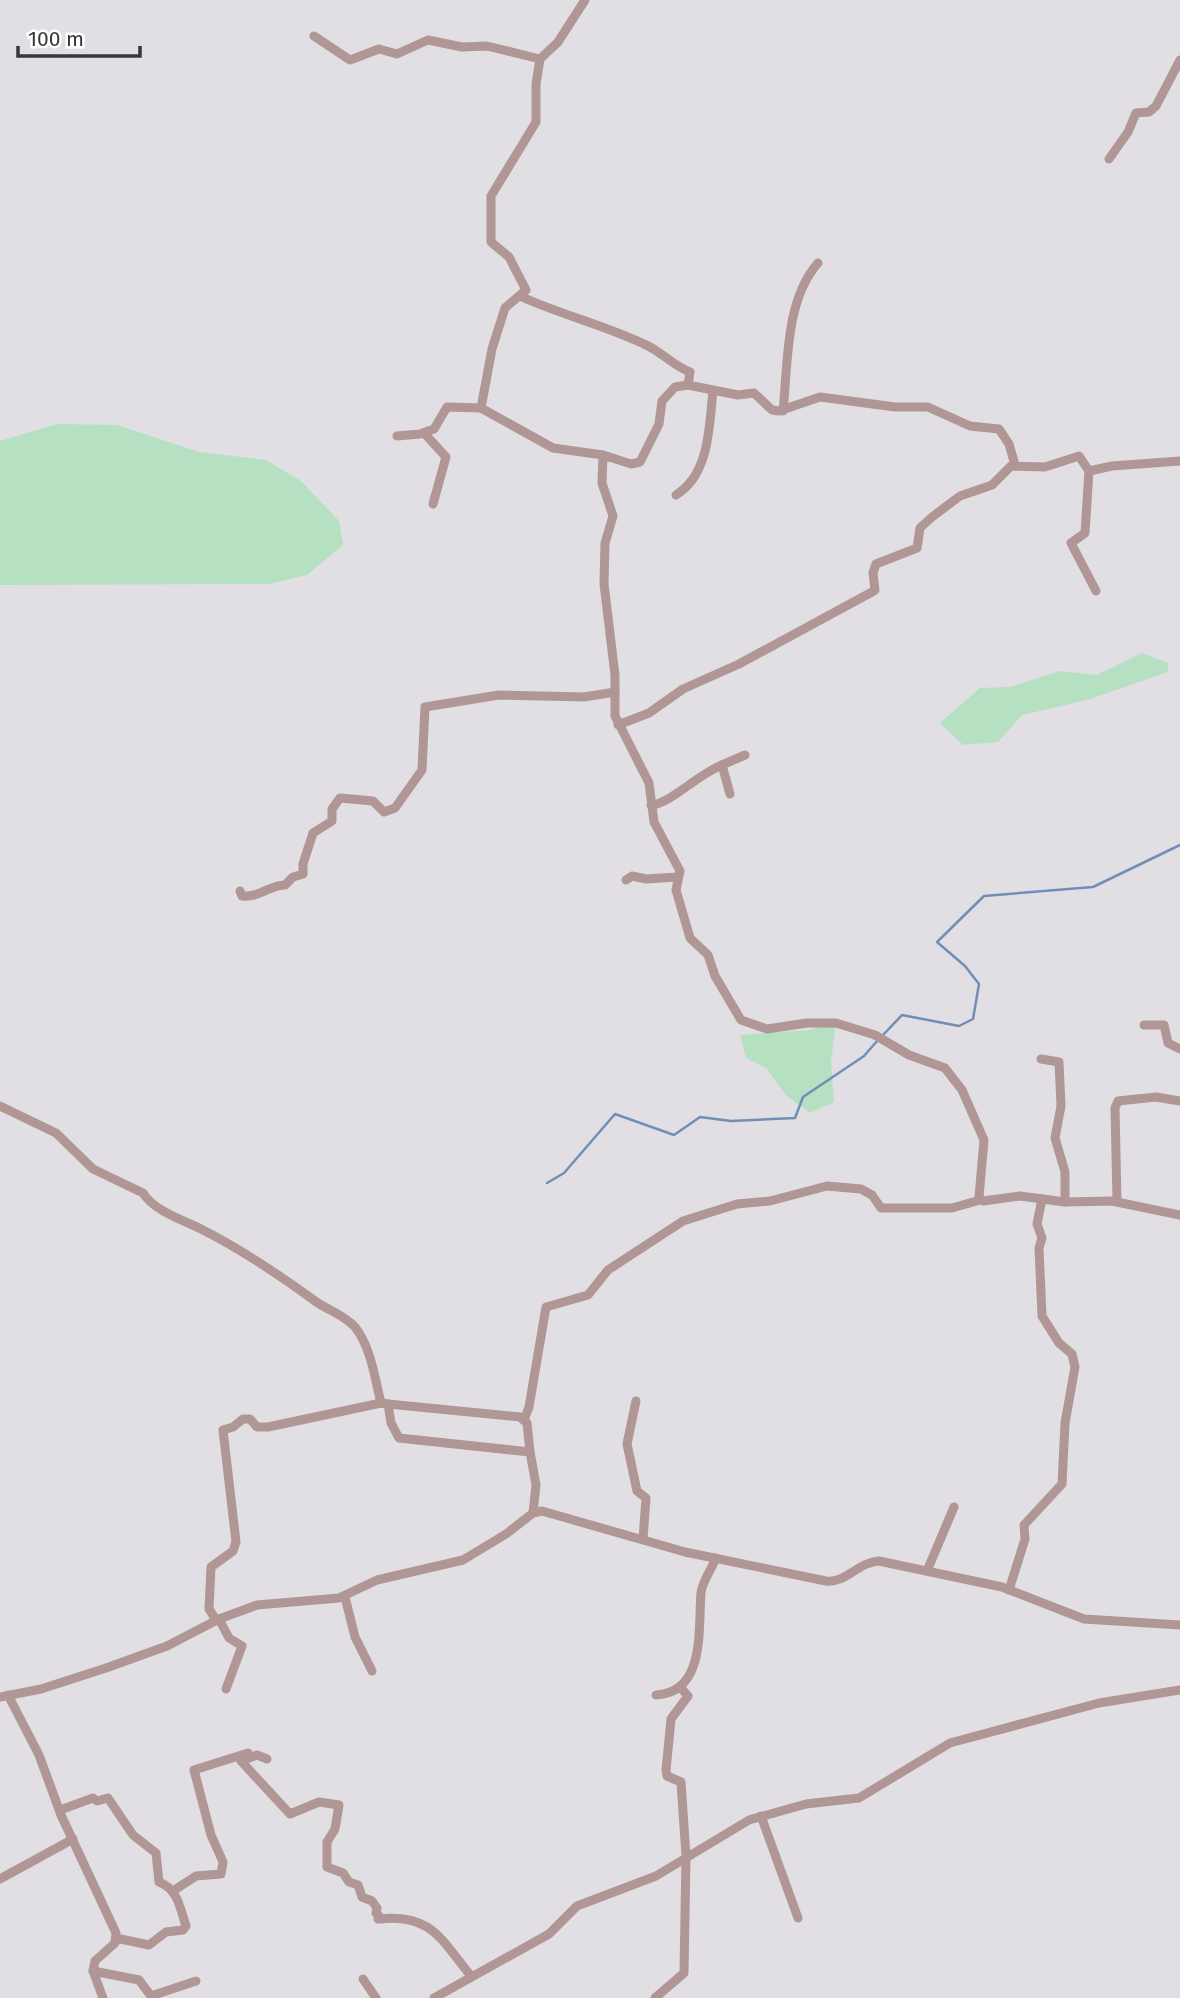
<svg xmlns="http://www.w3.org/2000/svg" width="1180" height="1998" viewBox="0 0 1180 1998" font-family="'Fira Sans',sans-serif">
	<rect width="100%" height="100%" fill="#e1dfe3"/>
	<g fill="#b5e0c1">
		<polygon points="58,424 117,425 199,452 266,460 301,481 339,521 343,545 307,575 269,584 0,585 0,441"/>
		<polygon points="1142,653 1168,663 1168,672 1087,700 1022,715 998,742 963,745 940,723 980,688 1010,687 1060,671 1097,675"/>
		<polygon points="836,1023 831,1061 834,1102 810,1113 786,1095 766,1068 746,1058 740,1035 809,1030"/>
	</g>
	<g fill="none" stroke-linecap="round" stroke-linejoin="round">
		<g stroke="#728eb7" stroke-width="2.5">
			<polyline points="883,1035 902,1015 959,1026 973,1019 979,984 965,966 937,942 984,896 1093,887 1180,845"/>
			<polyline points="547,1183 564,1173 615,1114 674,1135 700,1117 731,1121 795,1118 803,1097 864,1056 878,1040"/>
		</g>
		<g stroke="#b09694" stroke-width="9">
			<polyline points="314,36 350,60 379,49 397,54 428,40 462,47 487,46 540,59"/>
			<polyline points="1109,159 1128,132 1136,113 1149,112 1156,106 1180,60"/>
			<path d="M522 297C562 315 604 325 644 344 661 351 673 366 690 372L688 385"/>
			<polyline points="481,408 553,448 603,455"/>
			<path d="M783 411C788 365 785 300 818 263"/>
			<polyline points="424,433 446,457 433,504"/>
			<polyline points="397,436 420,434 434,429 447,407 481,408 492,349 505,308 526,290 509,257 491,242 491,196 536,122 536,84 540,59 558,42 585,0"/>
			<polyline points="1015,465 1009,444 999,429 970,426 928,407 895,407 820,397 779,411 772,410 754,393 738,395 688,385 675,387 662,401 659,424 640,462 631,464 603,455 602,483 613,516 605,543 604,584 615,675 615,716 649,783 654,822 680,871 676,890 690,938 708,955 715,976 741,1020 767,1029 807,1023 836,1023 875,1035 909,1055 945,1068 962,1090 984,1140 979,1197 983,1201 1020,1196 1065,1202 1065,1172 1055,1138 1061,1106 1059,1062 1041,1059"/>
			<polyline points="1089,471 1085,533 1071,543 1096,591"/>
			<path d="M676 495C710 474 709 426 713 391"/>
			<polyline points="618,725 649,713 683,689 739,664 872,592 875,590 873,573 876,564 917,548 920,528 932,517 960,496 992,485 1011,466 1045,467 1079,456 1089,471 1112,466 1180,461"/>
			<polyline points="722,765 745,755"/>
			<path d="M651 805C670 804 698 774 722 765L730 794"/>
			<polyline points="626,880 632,876 646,879 678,877"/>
			<path d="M240 891 242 896C259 898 269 885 285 885L293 877 303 874V864L313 833 332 821V809L340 798 373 801 384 812 395 808 422 770 425 707 499 695 584 697 615 692"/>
			<polyline points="1144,1025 1164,1025 1168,1043 1180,1049"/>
			<path d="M0 1106 56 1133 93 1169 143 1193C154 1211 183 1220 201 1229 243 1250 278 1274 315 1301 329 1311 343 1314 355 1327 371 1347 375 1379 381 1403L388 1404 391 1423 399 1438 530 1452 536 1485 533 1513"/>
			<polyline points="1065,1202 1112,1201 1180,1215"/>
			<polyline points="1117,1202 1115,1108 1118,1101 1156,1097 1180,1101"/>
			<polyline points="636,1401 627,1444 637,1491 646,1498 643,1539"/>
			<polyline points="388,1404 520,1417 527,1423 530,1452"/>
			<polyline points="524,1420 529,1407 546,1307 588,1295 608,1270 683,1221 737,1204 770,1201 827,1186 861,1189 872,1195 881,1208 952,1208 980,1200"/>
			<polyline points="927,1571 954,1507"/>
			<polyline points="1009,1590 1025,1539 1024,1525 1062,1484 1065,1423 1075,1367 1072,1354 1059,1343 1042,1316 1039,1248 1042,1238 1037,1224 1042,1199"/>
			<polyline points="345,1597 355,1637 372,1671"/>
			<polyline points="219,1619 229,1638 242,1646 226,1689"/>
			<polyline points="216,1620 209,1609 211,1567 233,1551 236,1542 223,1430 233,1427 243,1419 250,1419 257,1427 268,1427 381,1403"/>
			<polyline points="8,1695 39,1755 61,1815 116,1933 115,1943 95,1961 93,1971 103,1998"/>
			<path d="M656 1695C706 1693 698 1628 701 1593 702 1581 712 1569 716 1558"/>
			<path d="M0 1697 41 1689 106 1668 167 1646 219 1619 257 1605 339 1598 377 1580 463 1560 506 1534 533 1513 542 1511 685 1552 826 1581C847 1583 858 1562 879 1561L1002 1587 1084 1619 1180 1625"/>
			<polyline points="267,1759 257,1755 241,1761 290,1814 319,1802 339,1805 335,1829 327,1842 327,1867 343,1873 349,1882 358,1885 362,1897 372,1901 377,1908 376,1913 382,1919"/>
			<path d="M60 1810 93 1798 97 1801 108 1798 133 1835 156 1853 159 1882C178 1889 180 1908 186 1926L183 1930 166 1932 149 1945 116 1938"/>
			<polyline points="761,1816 798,1918"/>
			<polyline points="0,1879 73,1839"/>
			<polyline points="173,1891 196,1876 221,1874 223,1862 211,1835 194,1770 248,1753"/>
			<path d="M378 1919C432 1913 441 1940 471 1976"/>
			<polyline points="93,1971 139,1980 151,1996 196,1981"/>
			<polyline points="363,1979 376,1998"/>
			<polyline points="434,1998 549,1934 577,1906 656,1876 749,1820 806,1804 859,1798 950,1743 1099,1703 1180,1690"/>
			<polyline points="655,1998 684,1973 686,1856 681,1782 667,1776 666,1770 671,1719 688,1696 681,1688"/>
		</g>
	</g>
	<path d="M18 46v10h122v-10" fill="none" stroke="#373638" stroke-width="3.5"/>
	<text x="28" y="46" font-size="21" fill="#373638" stroke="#ffffff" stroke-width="5" paint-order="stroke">100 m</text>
</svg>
